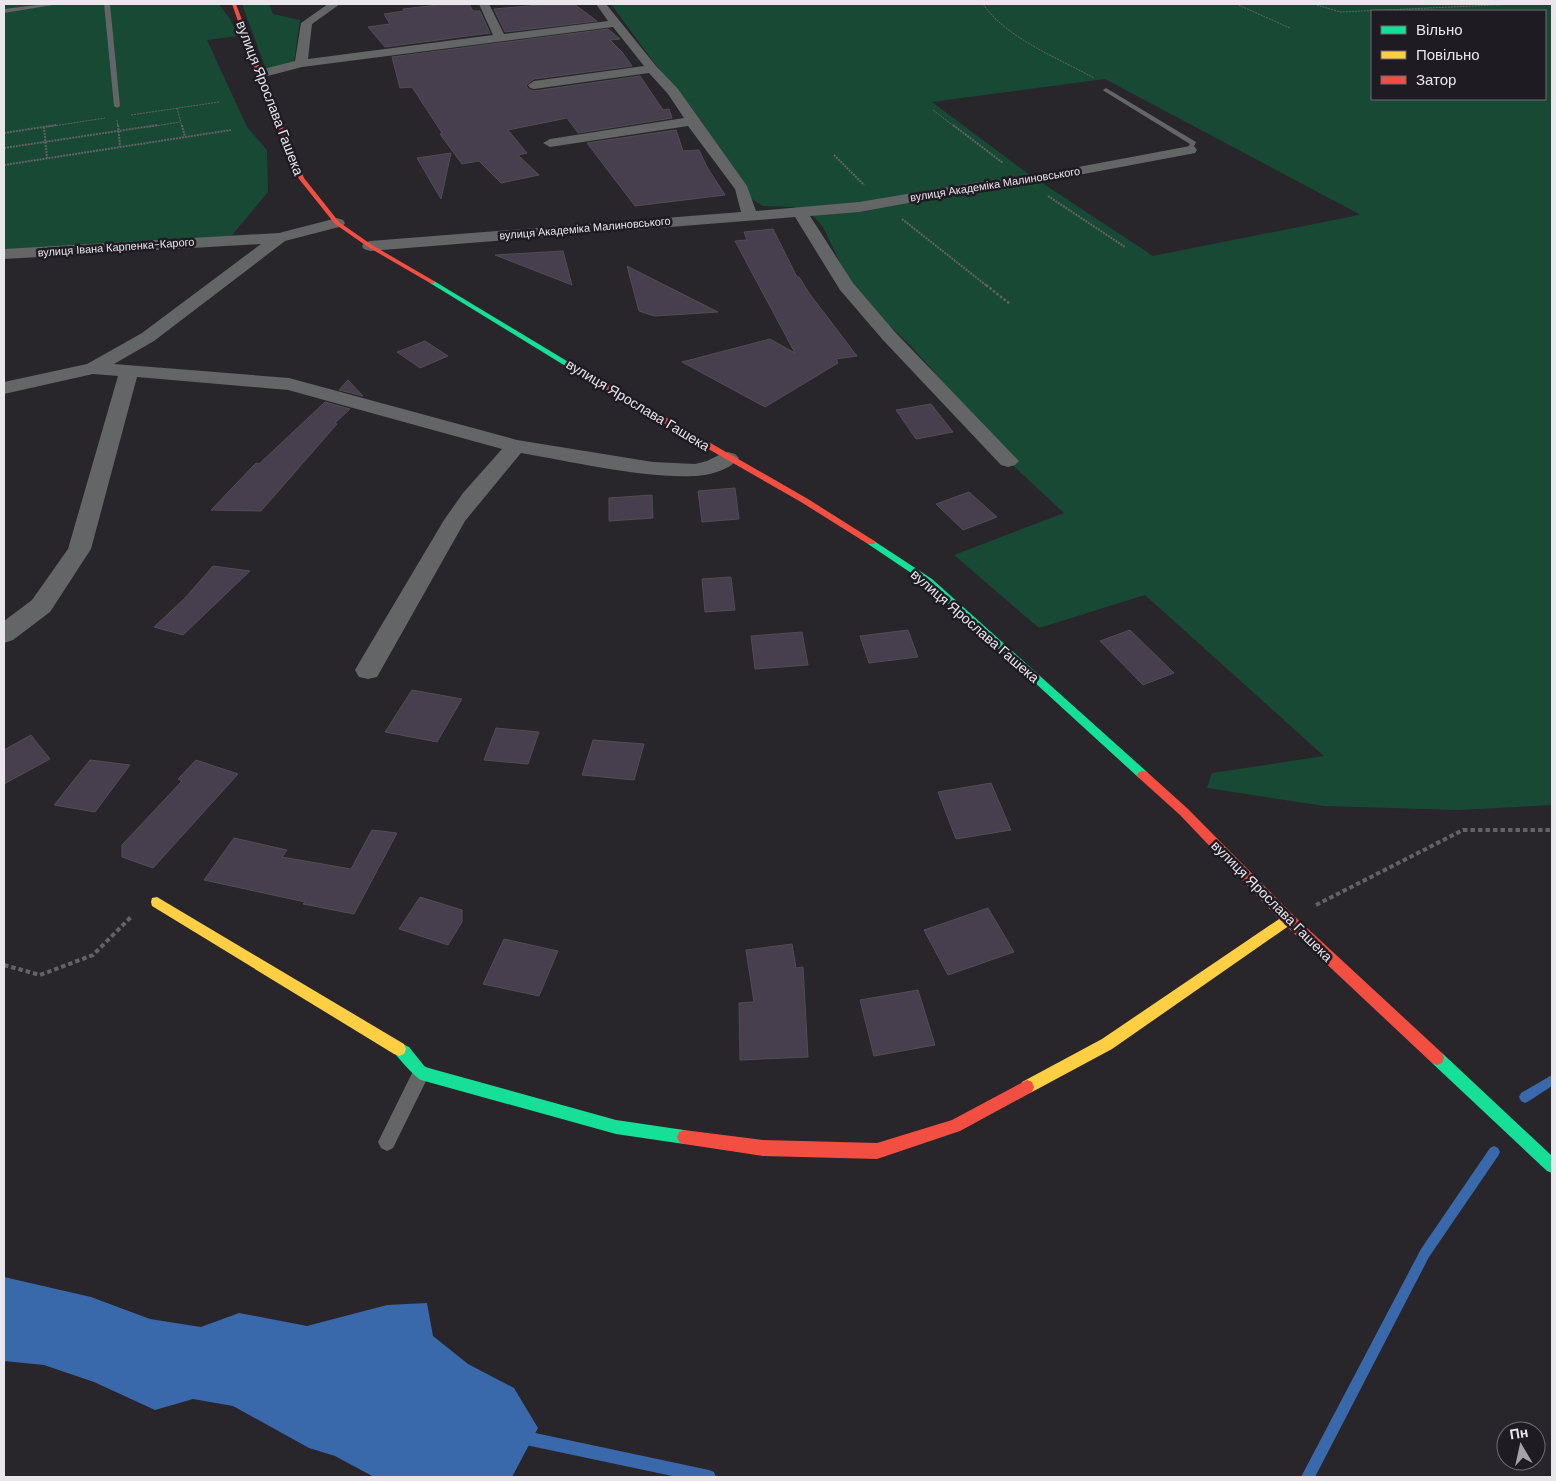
<svg xmlns="http://www.w3.org/2000/svg" width="1556" height="1481" viewBox="0 0 1556 1481" font-family="'DM Sans',sans-serif">
	<rect width="100%" height="100%" fill="#28262b"/>
	<g fill="#184934" fill-rule="evenodd">
		<polygon points="4,4 219,4 230,19 238,36 207,40 247,127 267,150 268,192 228,240 4,254"/>
		<polygon points="242,4 269,4 273,14 300,20 294,62 266,69"/>
		<path d="M611 4H1552V805L1458 810 1324 806 1207 788 1212 773 1324 756 1145 595 1039 628 954 555 1064 513 992 446 958 399 911 346 872 309 847 277 823 227 814 217 806 211 794 207 763 206 750 198 701 121 652 60ZM1372 11H1545V99H1372ZM1105 79 1359 214V215L1153 256 1027 173 932 102Z"/>
	</g>
	<polygon fill="#3969aa" points="4,1277 91,1297 150,1319 201,1327 239,1313 307,1326 387,1305 427,1303 433,1336 468,1364 514,1388 538,1428 512,1477 374,1477 335,1456 309,1448 233,1406 193,1399 155,1410 94,1382 44,1365 4,1361"/>
	<g fill="none" stroke-linecap="round" stroke-linejoin="round">
		<g fill="#3969aa" fill-rule="evenodd">
			<polygon points="1552,1075 1552,1086 1529,1101 1525,1103 1521,1101 1519,1097 1521,1093"/>
			<polygon points="1494,1146 1498,1148 1500,1152 1498,1156 1429,1257 1315,1477 1301,1477 1421,1249 1490,1148"/>
			<polygon points="521,1430 709,1470 714,1472 716,1477 677,1477 521,1444 516,1442 514,1437 516,1432"/>
		</g>
	</g>
	<g fill="#473e4e" stroke="#504e52">
		<polygon points="447,4 469,4 473,11 480,11 490,33 385,47 368,27 390,24 384,14 404,11 403,9"/>
		<polygon points="551,4 574,4 597,21 505,32 494,9"/>
		<polygon points="608,29 620,39 610,40 622,52 632,66 534,79 526,85 528,89 534,91 640,76 663,110 669,109 672,118 578,133 567,118 508,130 527,153 518,155 539,175 501,183 479,161 462,164 440,134 442,133 412,87 400,88 392,57"/>
		<polygon points="676,130 683,151 699,150 707,167 725,195 635,206 587,143"/>
		<polygon points="451,153 441,199 417,158"/>
		<polygon points="773,229 797,277 799,277 809,293 857,356 836,359 838,363 765,407 682,362 770,339 795,353 735,241 747,240 744,232"/>
		<polygon points="563,251 572,285 495,255"/>
		<polygon points="627,266 718,312 654,316 639,311"/>
		<polygon points="425,341 448,356 420,368 397,352"/>
		<polygon points="348,380 363,396 339,390"/>
		<polygon points="325,402 350,409 335,423 337,424 261,511 211,510 256,463 259,464"/>
		<polygon points="931,404 953,432 916,439 896,410"/>
		<polygon points="735,488 739,519 702,522 698,491"/>
		<polygon points="969,492 997,517 963,530 936,504"/>
		<polygon points="652,495 653,518 609,521 609,498"/>
		<polygon points="213,566 250,571 183,635 154,627 185,598"/>
		<polygon points="731,577 735,610 705,612 702,579"/>
		<polygon points="908,630 918,657 869,663 860,636"/>
		<polygon points="1130,630 1174,673 1143,685 1100,641"/>
		<polygon points="802,632 808,665 755,669 751,636"/>
		<polygon points="412,690 462,699 437,742 385,732"/>
		<polygon points="496,728 539,732 528,764 484,760"/>
		<polygon points="31,735 50,759 4,784 4,750"/>
		<polygon points="593,740 644,744 634,780 582,775"/>
		<polygon points="90,760 130,765 95,812 54,805"/>
		<polygon points="196,760 238,774 153,868 122,857 122,845 182,781 178,779"/>
		<polygon points="991,783 1011,830 956,839 938,792"/>
		<polygon points="372,830 397,833 354,914 303,904 305,902 204,880 234,838 287,850 282,857 351,869"/>
		<polygon points="420,897 462,910 462,922 448,945 399,929"/>
		<polygon points="988,908 1014,952 948,975 924,930"/>
		<polygon points="504,939 558,951 539,996 483,984"/>
		<polygon points="792,944 796,968 803,967 808,1057 740,1060 739,1003 754,1002 746,950"/>
		<polygon points="918,990 935,1045 874,1056 860,1000"/>
	</g>
	<g fill="none" stroke-linecap="round" stroke-linejoin="round">
		<g stroke="#646265" stroke-width="1" stroke-dasharray="2 1" stroke-linecap="butt">
			<path d="M983 4C1006 38 1058 58 1094 78"/>
			<polyline points="1236,4 1290,28"/>
			<polyline points="1314,4 1340,12 1518,4"/>
			<polyline points="1549,4 1552,5"/>
			<polyline points="177,108 182,127"/>
			<polyline points="933,110 955,127"/>
			<polyline points="131,115 219,102"/>
			<polyline points="117,120 118,127"/>
			<polyline points="47,127 105,118"/>
			<polyline points="149,127 180,122"/>
		</g>
		<g stroke="#646265" stroke-width="2" stroke-dasharray="2 1" stroke-linecap="butt">
			<polyline points="118,125 120,147"/>
			<polyline points="182,125 185,137"/>
			<polyline points="953,125 1003,163"/>
			<polyline points="44,127 47,158"/>
			<polyline points="4,133 56,125"/>
			<polyline points="4,148 158,125"/>
			<polyline points="834,155 864,185"/>
			<polyline points="4,165 231,130"/>
			<polyline points="1048,196 1125,247"/>
			<polyline points="902,219 987,286"/>
		</g>
		<polyline stroke="#646265" stroke-width="2.5" stroke-dasharray="2.5 2" stroke-linecap="butt" points="986,285 1010,304"/>
		<g stroke="#646265" stroke-width="4" stroke-dasharray="4.5 3" stroke-linecap="butt">
			<polyline points="1316,905 1463,830 1552,830"/>
			<polyline points="4,965 40,975 93,955 132,916"/>
		</g>
		<g fill="#646566" fill-rule="evenodd">
			<polygon points="46,4 59,4 4,13 4,9"/>
			<polygon points="104,4 110,4 120,106 117,108 114,106"/>
			<polygon points="1106,88 1196,142 1192,151 1186,150 1190,144 1104,91 1103,90"/>
			<polygon points="421,1065 427,1067 430,1073 427,1079 393,1148 387,1151 381,1148 378,1142 381,1136 415,1067"/>
		</g>
		<g fill="#646566" fill-rule="evenodd">
			<polygon points="328,4 340,4 312,24 308,59 493,35 479,4 489,4 504,34 608,21 596,4 606,4 656,66 678,89 747,186 756,211 859,202 979,182 1025,177 1190,146 1195,147 1197,150 1195,153 1190,154 1025,185 979,190 859,212 810,216 853,283 895,332 1015,457 1019,461 1015,465 1008,467 1001,465 883,340 840,290 795,217 370,251 364,249 362,246 364,243 370,241 741,212 735,189 688,126 550,147 543,143 550,139 684,118 668,94 649,73 534,89 530,88 528,85 534,81 644,66 613,27 302,67 260,78 256,77 254,74 256,71 295,61 301,23"/>
			<path d="M337 218 343 220 345 223 343 226 285 241 154 341 114 364 289 378 517 440 653 462 695 464 707 461 721 454 728 452 735 454 739 458C730 470 708 476 693 476 640 478 575 462 521 453L465 521 377 677 368 679 359 677 355 670 359 663 444 520 463 493 502 449 288 390 137 377 91 549 50 612 13 640 4 643V621L32 600 68 549 118 376 93 374 4 394V382L87 364 142 333 261 244 4 259V249L279 233Z"/>
		</g>
		<g fill="#16e098" fill-rule="evenodd">
			<polygon points="430,281 434,281 605,384 598,386 430,283"/>
			<polygon points="871,539 932,579 1147,772 1149,775 1147,778 1139,778 926,583 868,544 868,540"/>
			<path d="M399 1042 409 1047 425 1067 616 1120 684 1130 689 1132 691 1137 689 1142 684 1144 616 1134 421 1080C416 1078 394 1054 392 1049L394 1044Z"/>
			<polygon points="1437,1051 1442,1053 1552,1156 1552,1173 1547,1171 1432,1063 1430,1058 1432,1053"/>
		</g>
		<g fill="#ffcf43" fill-rule="evenodd">
			<polygon points="157,897 404,1044 406,1049 404,1054 399,1056 394,1054 152,906 151,902 152,898"/>
			<polygon points="1288,913 1293,915 1294,919 1293,923 1112,1049 1032,1092 1027,1094 1022,1092 1020,1087 1022,1082 1102,1039"/>
		</g>
		<g fill="#f24e42" fill-rule="evenodd">
			<polygon points="232,4 236,4 270,95 304,178 339,222 372,245 434,281 434,283 430,283 368,247 335,224 299,179 264,95"/>
			<polygon points="598,382 604,382 808,499 876,542 874,544 868,544 801,502 598,386"/>
			<polygon points="1143,771 1147,772 1188,809 1293,915 1442,1053 1444,1058 1442,1063 1437,1065 1432,1063 1283,923 1180,815 1139,778 1137,775 1139,772"/>
			<polygon points="1027,1080 1032,1082 1034,1087 1032,1092 960,1131 877,1159 763,1156 684,1144 679,1142 677,1137 679,1132 684,1130 763,1140 877,1143 952,1120"/>
		</g>
	</g>
	<g text-anchor="middle" dominant-baseline="central" stroke-width="5" stroke-linejoin="round" paint-order="stroke">
		<g font-size="11" fill="#e9e6ec" stroke="#1f1b23">
			<text transform="translate(995 184) rotate(-9)">вулиця Академіка Малиновського</text>
			<text transform="translate(585 228) rotate(-5)">вулиця Академіка Малиновського</text>
			<text transform="translate(116 247) rotate(-4)">вулиця Івана Карпенка-Карого</text>
		</g>
		<g font-size="14" fill="#e9e6ec" stroke="#1f1b23">
			<text transform="translate(270 98) rotate(69)">вулиця Ярослава Гашека</text>
			<text transform="translate(638 405) rotate(31)">вулиця Ярослава Гашека</text>
			<text transform="translate(975 626) rotate(41)">вулиця Ярослава Гашека</text>
			<text transform="translate(1272 901) rotate(45)">вулиця Ярослава Гашека</text>
		</g>
	</g>
	<rect width="1556" height="1481" fill="none" stroke="#e9e6ec" stroke-width="10"/>
	<rect x="1371" y="10" width="175" height="90" fill="#1f1b23" stroke="#706c73"/>
	<rect x="1381" y="26" width="25" height="8" fill="#16e098" stroke="#706c73"/>
	<text x="1416" y="35" font-size="15" fill="#e9e6ec">Вільно</text>
	<rect x="1381" y="51" width="25" height="8" fill="#ffcf43" stroke="#706c73"/>
	<text x="1416" y="60" font-size="15" fill="#e9e6ec">Повільно</text>
	<rect x="1381" y="76" width="25" height="8" fill="#f24e42" stroke="#706c73"/>
	<text x="1416" y="85" font-size="15" fill="#e9e6ec">Затор</text>
	<g transform="translate(1521 1446) rotate(351)"><circle r="24" fill="#1f1b23" stroke="#706c73"/>
	<path d="M0-4L9 19L0 12L-9 19Z" fill="#a5a3a8"/>
	<text y="-8" font-size="14" font-weight="bold" text-anchor="middle" fill="#e9e6ec">Пн</text>
	</g>
</svg>
